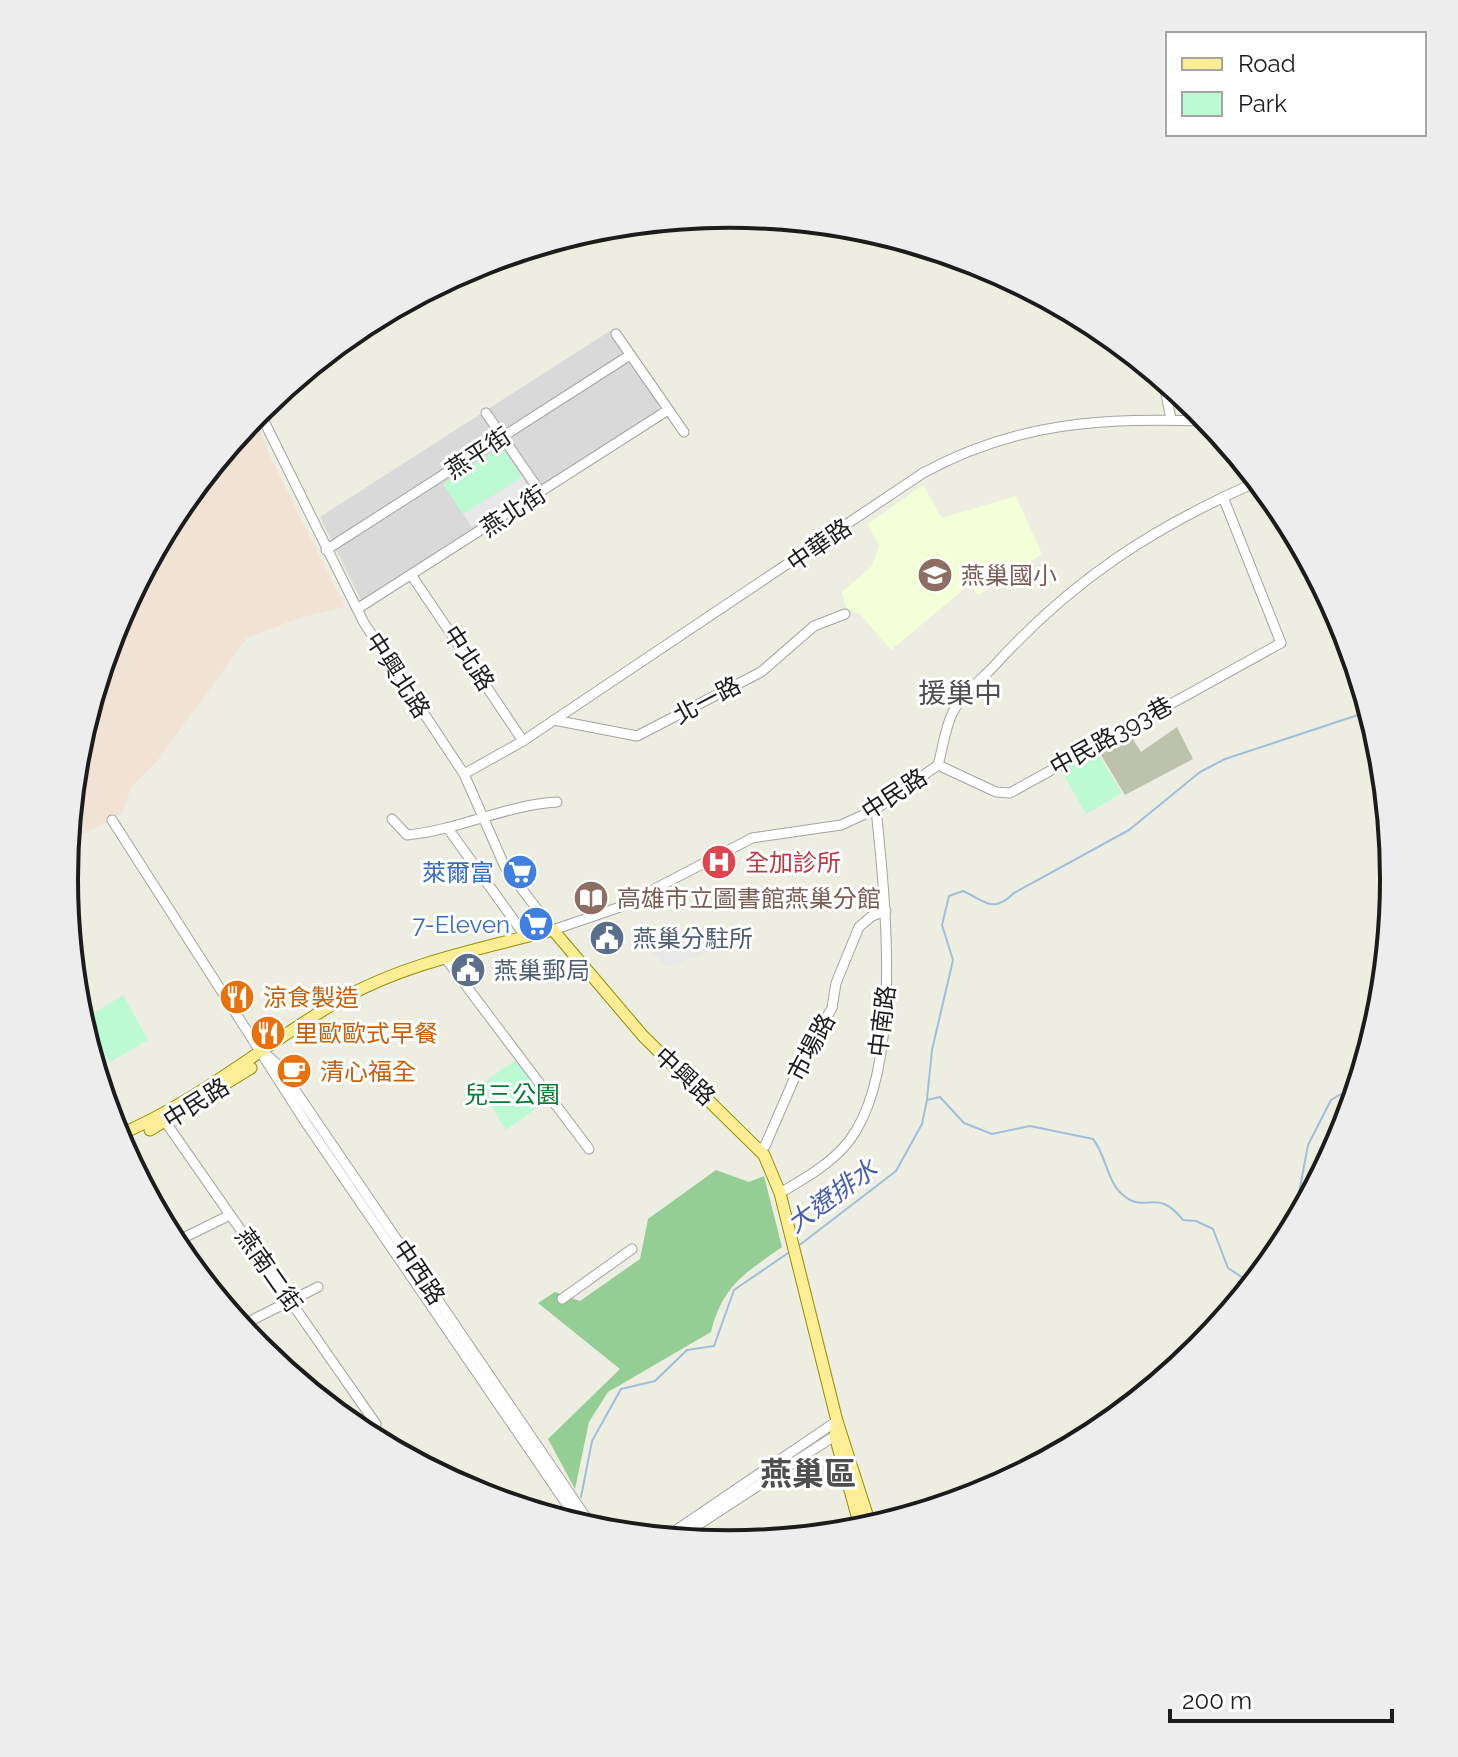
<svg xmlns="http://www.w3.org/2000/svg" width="1458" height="1757" viewBox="0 0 1458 1757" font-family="Raleway,'Noto Sans TC',sans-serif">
	<rect width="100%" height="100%" fill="#edede1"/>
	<polygon fill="#dad9d9" points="616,327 661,394 658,412 362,602 320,517"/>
	<polygon fill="#f4ffd8" points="923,485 942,518 1016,496 1042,554 978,595 969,585 891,650 860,614 846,608 842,592 872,566 879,546 868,524"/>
	<polygon fill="#f0e3d3" points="255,413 268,452 345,607 299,618 247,638 158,760 131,787 123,812 86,833 68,835 77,748 115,624 176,509"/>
	<polygon fill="#bcc2ac" points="1177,727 1193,759 1125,795 1098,750 1129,733 1141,752"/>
	<path fill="#95ce95" d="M716 1170 749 1182 764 1176 782 1247C744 1274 723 1285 711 1332L608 1392 589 1422 575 1489 548 1439 620 1369 538 1303 555 1292 580 1301 640 1259 648 1219Z"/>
	<g fill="#bcfad3">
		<polygon points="499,448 503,449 522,477 463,514 443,484"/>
		<polygon points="1096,750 1122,793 1086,814 1061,770"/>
		<polygon points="123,995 148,1040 110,1062 84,1019"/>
		<polygon points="516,1060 548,1100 506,1130 478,1086"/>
	</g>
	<g fill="#e8e8e8">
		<polygon points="522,477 530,491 472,527 463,514"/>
		<polygon points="669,929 687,930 702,941 709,952 667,967 648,948 661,939 659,934"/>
	</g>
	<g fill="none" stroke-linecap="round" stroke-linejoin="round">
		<g stroke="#a0bddc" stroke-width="2">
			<path d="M927 1099 932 1050 953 960 942 925 949 896 963 891C985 901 993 914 1014 893L1129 830 1200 772 1225 759 1370 711"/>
			<polyline points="1292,1230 1308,1145 1331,1100 1358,1084"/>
			<path d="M797 1247 896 1171 922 1124 927 1100 940 1097 964 1123 992 1134 1030 1126 1093 1139C1106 1155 1107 1182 1123 1195 1146 1215 1156 1186 1183 1220L1196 1221 1213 1229 1228 1268 1252 1284"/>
			<polyline points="581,1497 592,1441 621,1389 655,1381 687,1350 714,1346 734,1290 791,1251"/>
		</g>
		<defs>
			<g id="minor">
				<polyline points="616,334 684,432"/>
				<polyline points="1163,379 1171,419"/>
				<path d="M258 409 364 623 464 774 505 867 553 930 620 907 752 838 841 825 876 809 938 765C943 748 945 727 953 712 962 694 980 681 994 666 1072 580 1153 527 1259 481"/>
				<polyline points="486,413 541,493"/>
				<polyline points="326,550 630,355"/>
				<polyline points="412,576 523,741"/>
				<polyline points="357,609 668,410"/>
				<polyline points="554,720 637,736 761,672 814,626 845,614"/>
				<polyline points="938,765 996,792 1010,793 1281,643 1223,497"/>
				<path d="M464 774 523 741 923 473C1019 421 1103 418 1209 421"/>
				<path d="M392 819 407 835C460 830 505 805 557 802"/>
				<polyline points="112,820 306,1123 581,1525"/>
				<polyline points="449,830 526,937"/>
				<polyline points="446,959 589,1149"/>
				<polyline points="266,1054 278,1065 594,1529"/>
				<polyline points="162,1117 376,1424 361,1432"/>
				<polyline points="759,1149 765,1146 804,1056 832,1008 836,983 859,927 872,916 886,911"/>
				<path d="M780 1193C804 1179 831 1164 849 1141 904 1069 885 896 876 809"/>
				<polyline points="173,1243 230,1215"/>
				<polyline points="562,1299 632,1249"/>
				<polyline points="240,1326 318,1287"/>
				<polyline points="666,1537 837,1421"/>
				<polyline points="678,1538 839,1433"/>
			</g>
			<g id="major">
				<polyline points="150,1130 251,1068"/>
				<path d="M116 1136C196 1103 261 1047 335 1003 401 964 479 949 553 930L643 1036 764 1155 780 1193 837 1421 871 1527"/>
				<polyline points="837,1422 835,1436 861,1530"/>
			</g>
		</defs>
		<use href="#minor" stroke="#a3a3a3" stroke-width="11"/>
		<use href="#major" stroke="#938d00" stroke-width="13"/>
		<use href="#minor" stroke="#fff" stroke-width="9"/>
		<use href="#major" stroke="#fdee96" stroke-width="11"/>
	</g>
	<defs>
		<symbol id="school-disc" viewBox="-11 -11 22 22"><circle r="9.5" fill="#8d6e63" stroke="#fff"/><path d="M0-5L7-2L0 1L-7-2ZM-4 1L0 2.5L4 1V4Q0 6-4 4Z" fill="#fff"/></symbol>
		<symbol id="hospital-disc" viewBox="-11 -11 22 22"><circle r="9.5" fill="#e0444e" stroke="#fff"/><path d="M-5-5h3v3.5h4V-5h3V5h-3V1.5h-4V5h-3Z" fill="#fff"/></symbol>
		<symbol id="supermarket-disc" viewBox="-11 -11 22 22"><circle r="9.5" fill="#3f7fe0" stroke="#fff"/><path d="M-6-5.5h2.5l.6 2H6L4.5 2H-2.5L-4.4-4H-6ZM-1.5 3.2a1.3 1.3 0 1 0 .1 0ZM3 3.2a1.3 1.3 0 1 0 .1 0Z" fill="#fff"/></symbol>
		<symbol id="library-disc" viewBox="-11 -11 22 22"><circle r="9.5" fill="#8d6e63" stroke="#fff"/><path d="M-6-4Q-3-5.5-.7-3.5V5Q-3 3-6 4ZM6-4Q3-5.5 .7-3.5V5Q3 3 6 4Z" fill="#fff"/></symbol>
		<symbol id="civic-disc" viewBox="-11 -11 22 22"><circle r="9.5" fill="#5c6f8a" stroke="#fff"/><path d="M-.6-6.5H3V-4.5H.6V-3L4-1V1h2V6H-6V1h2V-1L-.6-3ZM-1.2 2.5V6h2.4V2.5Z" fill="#fff"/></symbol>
		<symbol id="restaurant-disc" viewBox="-11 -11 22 22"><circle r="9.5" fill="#e8710a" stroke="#fff"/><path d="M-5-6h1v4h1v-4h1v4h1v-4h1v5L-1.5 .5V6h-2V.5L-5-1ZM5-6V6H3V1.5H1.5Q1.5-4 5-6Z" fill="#fff"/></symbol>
		<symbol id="cafe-disc" viewBox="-11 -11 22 22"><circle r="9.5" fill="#e8710a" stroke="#fff"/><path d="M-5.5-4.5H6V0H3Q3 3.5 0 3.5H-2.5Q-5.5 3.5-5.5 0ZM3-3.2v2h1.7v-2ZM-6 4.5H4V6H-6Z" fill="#fff"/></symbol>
	</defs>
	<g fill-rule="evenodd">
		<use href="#school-disc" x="915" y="555" width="40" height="40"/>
		<use href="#hospital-disc" x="699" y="842" width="40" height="40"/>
		<use href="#supermarket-disc" x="500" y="852" width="40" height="40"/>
		<use href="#library-disc" x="571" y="878" width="40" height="40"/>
		<use href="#supermarket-disc" x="516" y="904" width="40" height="40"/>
		<use href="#civic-disc" x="587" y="918" width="40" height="40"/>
		<use href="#civic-disc" x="448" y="950" width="40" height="40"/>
		<use href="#restaurant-disc" x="217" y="977" width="40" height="40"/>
		<use href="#restaurant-disc" x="248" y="1013" width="40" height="40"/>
		<use href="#cafe-disc" x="274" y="1051" width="40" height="40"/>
	</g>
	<g text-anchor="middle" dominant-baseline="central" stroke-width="6" stroke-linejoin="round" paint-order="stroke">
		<g font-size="24" fill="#1c1c1c" stroke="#fff">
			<text transform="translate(478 453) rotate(-33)">燕平街</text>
			<text transform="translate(513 511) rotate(-33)">燕北街</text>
			<text transform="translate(819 545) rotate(-35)">中華路</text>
			<text transform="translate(469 658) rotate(57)">中北路</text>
			<text transform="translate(398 675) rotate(57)">中興北路</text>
			<text transform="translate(707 700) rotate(-28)">北一路</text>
			<text transform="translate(1111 736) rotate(-29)">中民路393巷</text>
			<text transform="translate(894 794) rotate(-33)">中民路</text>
			<text transform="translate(882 1021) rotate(-83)">中南路</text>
			<text transform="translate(811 1047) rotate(-62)">市場路</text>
			<text transform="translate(685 1076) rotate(43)">中興路</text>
			<text transform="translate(196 1103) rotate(-32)">中民路</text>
			<text transform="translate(269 1270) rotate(55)">燕南二街</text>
			<text transform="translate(419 1272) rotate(56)">中西路</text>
		</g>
		<g font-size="24" fill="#785e54" stroke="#fff" text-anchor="start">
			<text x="961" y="575">燕巢國小</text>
			<text x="617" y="898">高雄市立圖書館燕巢分館</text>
		</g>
		<g font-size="24" fill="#be3a42" stroke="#fff" text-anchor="start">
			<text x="745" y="862">全加診所</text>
		</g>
		<g font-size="24" fill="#366cbe" stroke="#fff" text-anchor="end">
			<text x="494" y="872">萊爾富</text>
			<text x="510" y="924">7-Eleven</text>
		</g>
		<g font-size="24" fill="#4e5e75" stroke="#fff" text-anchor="start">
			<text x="633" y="938">燕巢分駐所</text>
			<text x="494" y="970">燕巢郵局</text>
		</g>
		<g font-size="24" fill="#c56008" stroke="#fff" text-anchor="start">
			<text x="263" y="997">涼食製造</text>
			<text x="294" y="1033">里歐歐式早餐</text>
			<text x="320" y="1071">清心福全</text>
		</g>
		<g font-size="24" fill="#097a33" stroke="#fff">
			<text x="512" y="1094">兒三公園</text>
		</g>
		<g font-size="26" font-style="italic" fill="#485dac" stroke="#fff">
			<text transform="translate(832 1196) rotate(-36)">大遼排水</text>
		</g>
		<g font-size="28" fill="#4f4f4f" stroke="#fff">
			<text x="960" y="693">援巢中</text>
		</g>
		<g font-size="32" font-weight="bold" fill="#4f4f4f" stroke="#fff">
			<text x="808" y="1473">燕巢區</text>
		</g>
	</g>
	<path d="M0 0H1458V1757H0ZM78 879a651 651 0 1 1 1302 0a651 651 0 1 1-1302 0Z" fill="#ededed" fill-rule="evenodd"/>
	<path fill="none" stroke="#1c1c1c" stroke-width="4" d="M78 879a651 651 0 1 1 1302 0a651 651 0 1 1-1302 0Z"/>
	<rect x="1166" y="32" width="260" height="104" fill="#ffffff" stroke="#a4a4a4" stroke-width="2"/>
	<rect x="1182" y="58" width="40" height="12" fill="#fdee96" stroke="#a4a4a4" stroke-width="2"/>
	<text x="1238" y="72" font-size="24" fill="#1c1c1c">Road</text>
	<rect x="1182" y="92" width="40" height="24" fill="#bcfad3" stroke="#a4a4a4" stroke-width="2"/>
	<text x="1238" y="112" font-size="24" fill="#1c1c1c">Park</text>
	<path d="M1170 1709v12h222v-12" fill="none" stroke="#1c1c1c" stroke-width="4"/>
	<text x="1182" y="1709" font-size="24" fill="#1c1c1c" stroke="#ffffff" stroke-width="6" paint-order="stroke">200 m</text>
</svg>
